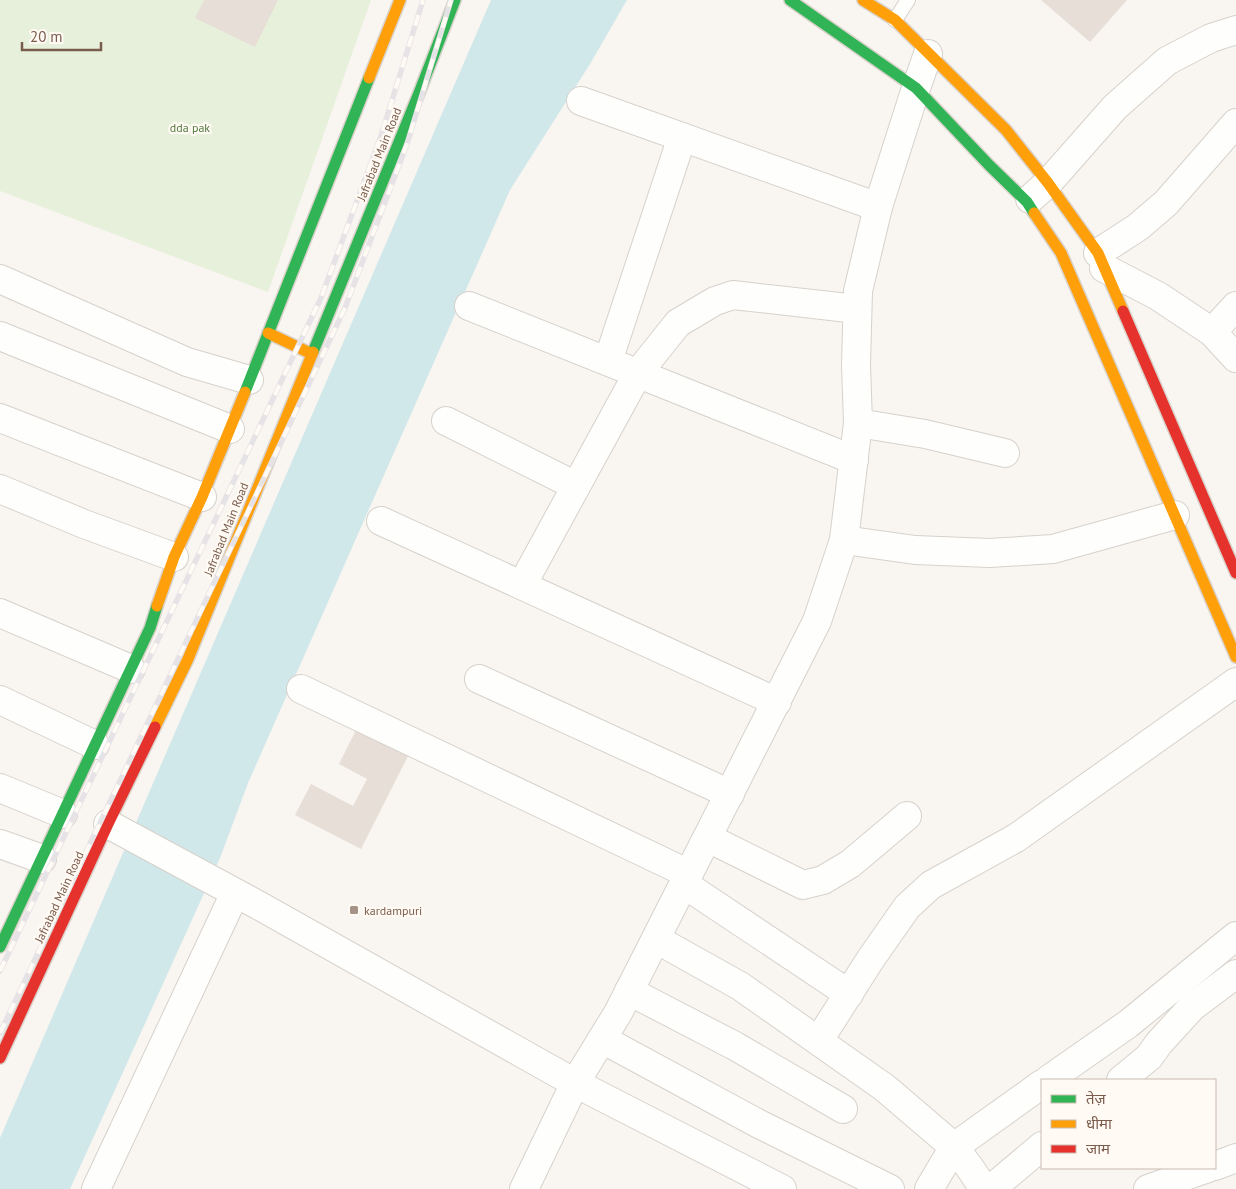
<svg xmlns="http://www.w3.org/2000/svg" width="1236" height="1189" viewBox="0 0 1236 1189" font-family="'PT Sans','Noto Sans Devanagari',sans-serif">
	<rect width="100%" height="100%" fill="#f9f5f0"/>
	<polygon fill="#e7f0db" points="0,0 371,0 268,292 0,191"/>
	<polygon fill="#d0e8ea" points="491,0 627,0 590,64 510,190 248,783 220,858 70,1189 0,1189 0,1138"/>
	<g fill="#e6ded7">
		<polygon points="204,0 278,0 255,47 195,18"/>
		<polygon points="1041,0 1127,0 1090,42"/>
		<polygon points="357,728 409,754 361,849 295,815 311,784 353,806 367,779 339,764"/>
	</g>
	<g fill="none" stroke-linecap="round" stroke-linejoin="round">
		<defs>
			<polyline id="lane" points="895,20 908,0"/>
			<g id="street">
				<polyline points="581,101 878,207"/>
				<polyline points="1030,199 1048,183 1115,107 1167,61 1211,38 1236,30"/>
				<polyline points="1098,253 1138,227 1166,203 1236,123"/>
				<polyline points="1104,268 1158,296 1212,332 1236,358"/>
				<polyline points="0,279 187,362 249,380"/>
				<polyline points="469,306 854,460"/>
				<polyline points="1212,332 1236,306"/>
				<polyline points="0,336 230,429"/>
				<polyline points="608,361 682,137"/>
				<polyline points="0,418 202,497"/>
				<polyline points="446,421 576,486"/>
				<polyline points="858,423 925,434 1005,453"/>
				<polyline points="0,489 84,524 174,557"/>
				<polyline points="381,521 777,702"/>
				<polyline points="844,540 915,550 990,553 1053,549 1175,515"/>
				<polyline points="522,585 638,373 678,323 715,301 733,295 857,309"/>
				<polyline points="0,613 131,669"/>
				<polyline points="479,679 730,794"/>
				<polyline points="301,689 689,874"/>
				<polyline points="0,700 95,745"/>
				<polyline points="0,788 63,814"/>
				<polyline points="108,824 258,905 575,1083 782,1189"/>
				<polyline points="708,838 803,885 823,880 850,864 907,816"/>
				<polyline points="0,844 42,859"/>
				<polyline points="684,884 849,994"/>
				<polyline points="656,939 740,986 885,1088 954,1147 970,1168 984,1189"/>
				<polyline points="629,991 735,1046 843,1109"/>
				<polyline points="602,1039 759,1124 890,1189"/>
				<polyline points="819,1040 870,960 907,907 931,885 1016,838 1236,682"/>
				<polyline points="1048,1080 1128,1024 1236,936"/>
				<polyline points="1121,1080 1149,1057 1159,1043 1192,1007 1236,974"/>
				<polyline points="1215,1166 1236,1158"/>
				<polyline points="96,1189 235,893"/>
				<polyline points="524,1189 575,1083 618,1013 817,621 844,540 858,423 856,365 858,291 878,207 916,88 928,54"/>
				<polyline points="929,1189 954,1147 1042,1084"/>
				<polyline points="991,1189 1042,1146"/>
				<polyline points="1148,1189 1208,1168"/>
			</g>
			<g id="fast">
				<polyline points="790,0 916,88 989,165 1027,202 1034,213"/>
				<polyline points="313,352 419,93 455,0"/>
				<polyline points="245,392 369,78"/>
				<polyline points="0,947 150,628 157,606"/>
			</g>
			<g id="slow">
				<polyline points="863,0 895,20 1006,130 1048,183 1098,253 1123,311"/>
				<polyline points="369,78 400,0"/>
				<polyline points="1034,213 1061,253 1236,657"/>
				<polyline points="268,333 312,354"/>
				<polyline points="157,606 174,557 202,497 245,392"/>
				<polyline points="155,727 188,659 313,352"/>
			</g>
			<g id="jam">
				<polyline points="1123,311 1236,573"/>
				<polyline points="0,1058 108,824 155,727"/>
			</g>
		</defs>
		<use href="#lane" stroke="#d7d1cb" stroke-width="16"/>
		<use href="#street" stroke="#d7d1cb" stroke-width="30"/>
		<use href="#fast" stroke="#d9d2cb" stroke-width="14"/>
		<use href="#slow" stroke="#d9d2cb" stroke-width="14"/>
		<use href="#jam" stroke="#d9d2cb" stroke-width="14"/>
		<use href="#lane" stroke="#fefefd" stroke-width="14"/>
		<use href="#street" stroke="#fefefd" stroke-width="28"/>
		<use href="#fast" stroke="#30b455" stroke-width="11"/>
		<use href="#slow" stroke="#ff9f0a" stroke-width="11"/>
		<use href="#jam" stroke="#e5322d" stroke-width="11"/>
		<defs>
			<g id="rail">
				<polyline points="0,971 321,298 381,136 423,0"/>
				<polyline points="0,1033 345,308 407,144 451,0"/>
			</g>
		</defs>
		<use href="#rail" stroke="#e6e3e7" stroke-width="5.5"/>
		<use href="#rail" stroke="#fffaf3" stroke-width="4" stroke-dasharray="11" stroke-linecap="butt"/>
	</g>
	<rect fill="#a69286" stroke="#fffaf3" stroke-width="2" x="349" y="905" width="10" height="10" rx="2.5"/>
	<g text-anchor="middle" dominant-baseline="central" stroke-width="4.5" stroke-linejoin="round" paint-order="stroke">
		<g font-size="12" fill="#537a41" stroke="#fffaf3">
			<text x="190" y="127">dda pak</text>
		</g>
		<g font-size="12" fill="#7a5c4d" stroke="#fffaf3">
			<text transform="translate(379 154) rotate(-68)">Jafrabad Main Road</text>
			<text transform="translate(226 529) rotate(-68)">Jafrabad Main Road</text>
			<text transform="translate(59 897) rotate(-65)">Jafrabad Main Road</text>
		</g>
		<g font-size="12" fill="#7a5c4d" stroke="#fffaf3" text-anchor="start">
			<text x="364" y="910">kardampuri</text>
		</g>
	</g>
	<rect x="1041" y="1079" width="175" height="90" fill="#fffaf3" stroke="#cabbb1"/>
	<rect x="1051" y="1095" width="25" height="8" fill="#30b455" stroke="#cabbb1"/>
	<text x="1086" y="1104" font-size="15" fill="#7a5c4d">तेज़</text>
	<rect x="1051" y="1120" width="25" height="8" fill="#ff9f0a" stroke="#cabbb1"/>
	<text x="1086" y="1129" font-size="15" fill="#7a5c4d">धीमा</text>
	<rect x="1051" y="1145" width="25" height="8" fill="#e5322d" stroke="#cabbb1"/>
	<text x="1086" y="1154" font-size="15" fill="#7a5c4d">जाम</text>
	<path d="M22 42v8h79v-8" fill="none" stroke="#7a5c4d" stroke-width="2.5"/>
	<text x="30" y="42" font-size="15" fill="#7a5c4d" stroke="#fffaf3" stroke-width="4" paint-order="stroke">20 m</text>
</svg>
